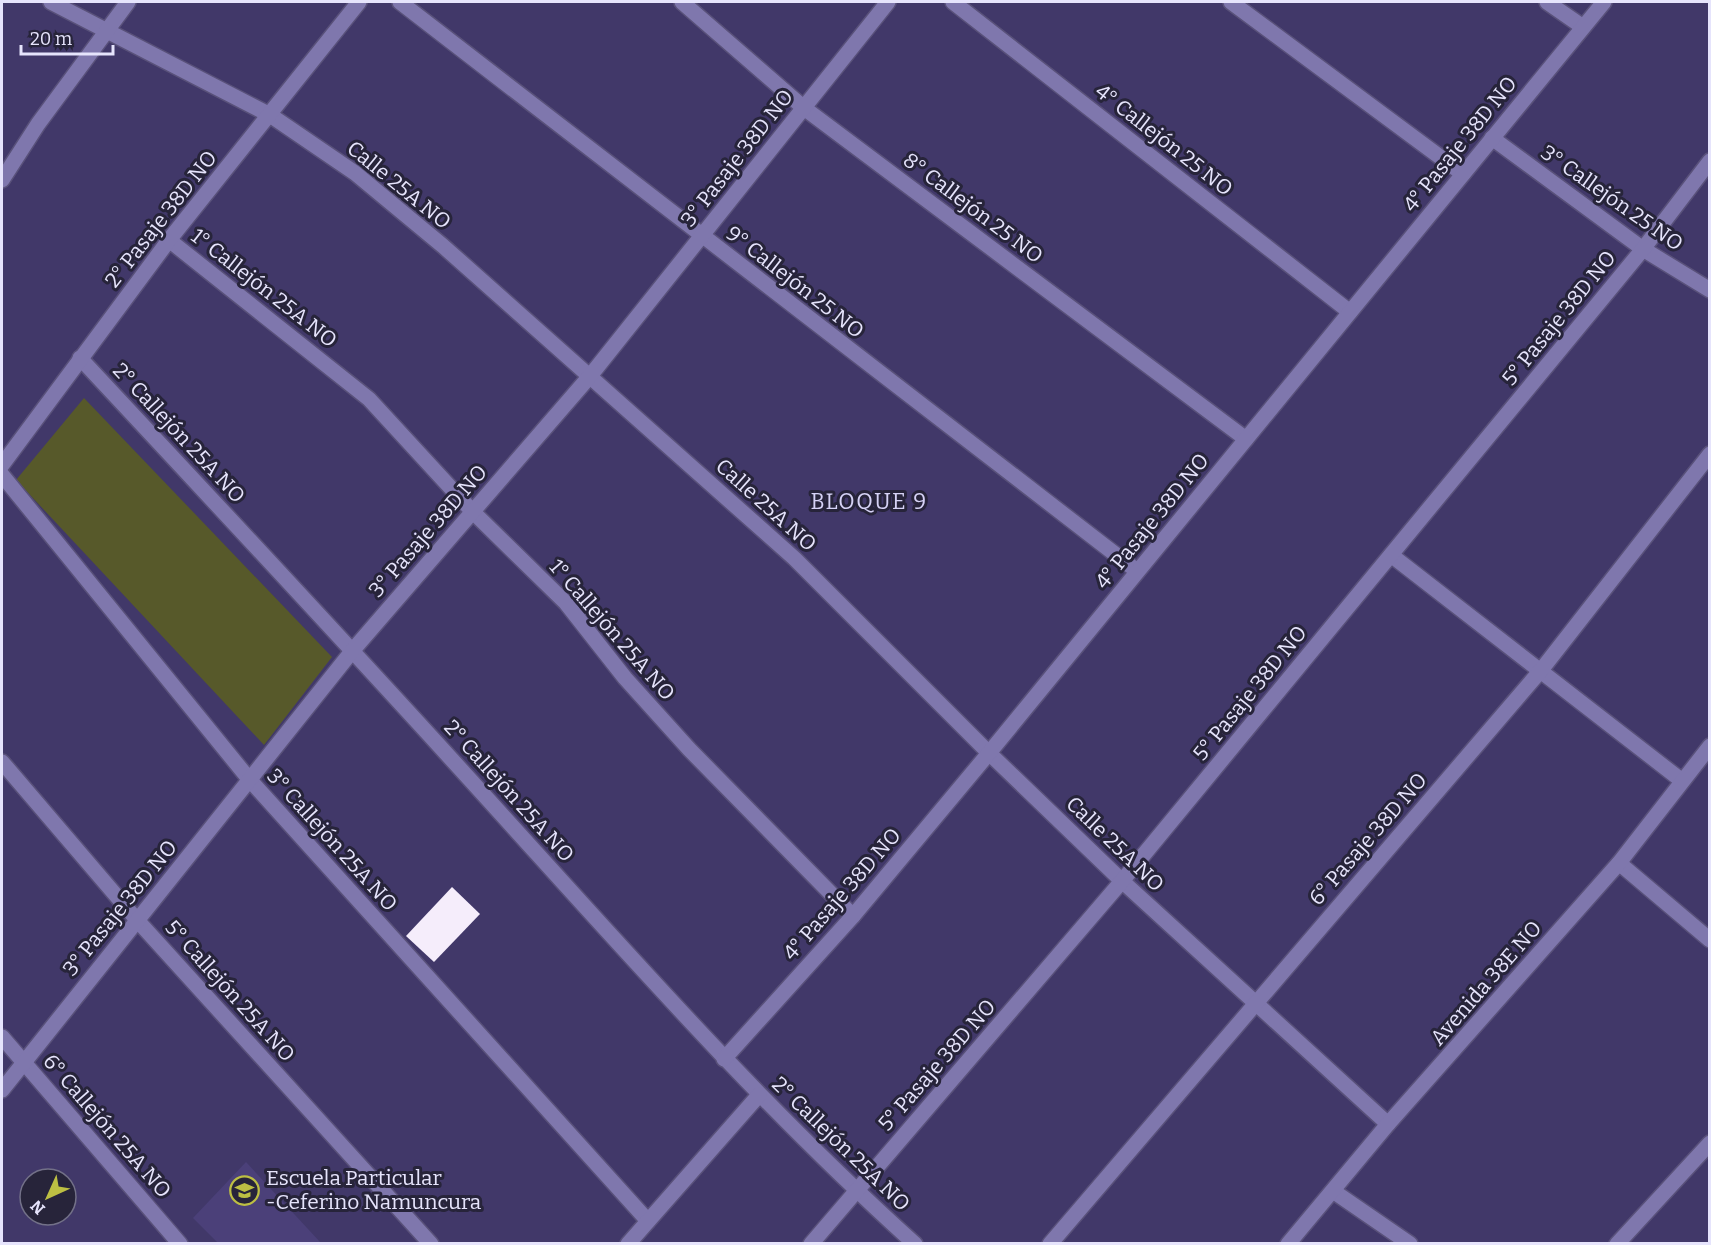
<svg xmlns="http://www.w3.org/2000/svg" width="1711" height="1245" viewBox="0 0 1711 1245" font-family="Bitter,serif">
	<rect width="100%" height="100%" fill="#413869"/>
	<polygon fill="#4b4079" points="246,1162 321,1243 218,1243 193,1218"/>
	<polygon fill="#57592a" points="84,398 332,657 264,745 16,480"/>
	<polygon fill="#f5edfb" points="452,887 480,914 434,962 406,936"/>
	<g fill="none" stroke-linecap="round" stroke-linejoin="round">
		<defs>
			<g id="minor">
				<polyline points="51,2 270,115 355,173 443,246 794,558 989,753 1122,881 1388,1124"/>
				<polyline points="400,2 1137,571"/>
				<polyline points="682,2 804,108 1246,439"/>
				<polyline points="953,2 1350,312"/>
				<polyline points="1231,2 1463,174"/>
				<polyline points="1547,2 1583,27"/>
				<polyline points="1492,138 1643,249 1710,290"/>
				<polyline points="2,180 38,124 128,2"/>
				<polyline points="169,240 369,399 473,512 566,603 625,678 689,749 853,916"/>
				<path d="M80 358C222 510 364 662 503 816 636 963 767 1111 915 1244"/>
				<polyline points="2,465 169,240 359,2"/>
				<polyline points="2,475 249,779 648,1221"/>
				<polyline points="1391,555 1681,780"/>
				<polyline points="2,762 137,920 431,1244"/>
				<polyline points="1619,863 1710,940"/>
				<polyline points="2,1037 180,1244"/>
				<polyline points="724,1059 853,916 989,753 1604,2"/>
				<polyline points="2,1090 353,650 590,376 888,2"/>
				<polyline points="1333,1191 1410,1244"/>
				<polyline points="628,1244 759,1095"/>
				<polyline points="811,1244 1122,881 1643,249 1710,161"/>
				<polyline points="1050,1244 1542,669 1710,454"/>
				<polyline points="1288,1244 1388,1124 1619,863 1710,746"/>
				<polyline points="1617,1244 1710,1143"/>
			</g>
		</defs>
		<use href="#minor" stroke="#59517a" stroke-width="18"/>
		<use href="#minor" stroke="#7f77ad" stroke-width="15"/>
	</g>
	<defs>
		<symbol id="school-ring" viewBox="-11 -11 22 22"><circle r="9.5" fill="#27243a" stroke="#bdbf43" stroke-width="1.5"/><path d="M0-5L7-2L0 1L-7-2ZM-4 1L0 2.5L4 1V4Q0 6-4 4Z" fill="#bdbf43"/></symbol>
	</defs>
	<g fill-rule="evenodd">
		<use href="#school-ring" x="228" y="1174" width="33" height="33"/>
	</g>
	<g text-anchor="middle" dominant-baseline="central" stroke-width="6" stroke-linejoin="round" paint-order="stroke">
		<g font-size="21" fill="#e6e4fc" stroke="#27243a">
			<text transform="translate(1164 140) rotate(38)">4° Callejón 25 NO</text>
			<text transform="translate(1460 144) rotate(-51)">4° Pasaje 38D NO</text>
			<text transform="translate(737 158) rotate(-52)">3° Pasaje 38D NO</text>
			<text transform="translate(399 185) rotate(39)">Calle 25A NO</text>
			<text transform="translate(1612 198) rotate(35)">3° Callejón 25 NO</text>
			<text transform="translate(973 208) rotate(37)">8° Callejón 25 NO</text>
			<text transform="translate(161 219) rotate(-52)">2° Pasaje 38D NO</text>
			<text transform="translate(795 282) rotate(38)">9° Callejón 25 NO</text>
			<text transform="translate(264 288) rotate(38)">1° Callejón 25A NO</text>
			<text transform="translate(1559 318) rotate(-51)">5° Pasaje 38D NO</text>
			<text transform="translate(179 433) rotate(47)">2° Callejón 25A NO</text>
			<text transform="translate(766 505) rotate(42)">Calle 25A NO</text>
			<text transform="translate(1152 521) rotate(-51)">4° Pasaje 38D NO</text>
			<text transform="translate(428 531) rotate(-49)">3° Pasaje 38D NO</text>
			<text transform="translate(612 630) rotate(49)">1° Callejón 25A NO</text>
			<text transform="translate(1250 693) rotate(-51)">5° Pasaje 38D NO</text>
			<text transform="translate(509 791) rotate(48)">2° Callejón 25A NO</text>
			<text transform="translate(1368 839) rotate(-49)">6° Pasaje 38D NO</text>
			<text transform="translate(332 840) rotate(48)">3° Callejón 25A NO</text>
			<text transform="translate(1115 844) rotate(44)">Calle 25A NO</text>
			<text transform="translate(842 894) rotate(-49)">4° Pasaje 38D NO</text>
			<text transform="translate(120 908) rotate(-51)">3° Pasaje 38D NO</text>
			<text transform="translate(1486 983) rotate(-49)">Avenida 38E NO</text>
			<text transform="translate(230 991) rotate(48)">5° Callejón 25A NO</text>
			<text transform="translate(937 1065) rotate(-49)">5° Pasaje 38D NO</text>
			<text transform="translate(107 1126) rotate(49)">6° Callejón 25A NO</text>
			<text transform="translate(841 1144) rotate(44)">2° Callejón 25A NO</text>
		</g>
		<g font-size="21" fill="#e6e4fc" stroke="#27243a" text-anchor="start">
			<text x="266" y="1178">Escuela Particular<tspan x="266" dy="24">-Ceferino Namuncura</tspan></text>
		</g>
		<g font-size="22" letter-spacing="1.5" fill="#d6d2f6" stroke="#27243a">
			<text x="869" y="501">BLOQUE 9</text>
		</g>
	</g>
	<rect width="1711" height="1245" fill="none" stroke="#e6e4fc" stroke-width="6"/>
	<g transform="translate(48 1197) rotate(225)"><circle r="28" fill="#27243a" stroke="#737188" stroke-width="1.5"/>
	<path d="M0-4.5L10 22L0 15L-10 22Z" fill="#bdbf43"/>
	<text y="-9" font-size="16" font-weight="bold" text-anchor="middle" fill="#e6e4fc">N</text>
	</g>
	<path d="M21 45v9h92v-9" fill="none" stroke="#e6e4fc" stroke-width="3"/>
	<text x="30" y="45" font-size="18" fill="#e6e4fc" stroke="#27243a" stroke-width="4.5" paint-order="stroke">20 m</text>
</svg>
